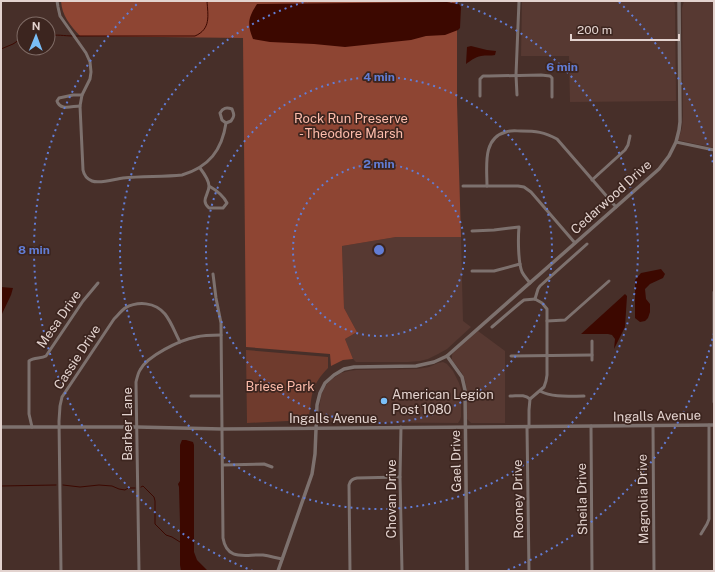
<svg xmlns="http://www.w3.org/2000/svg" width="715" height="572" viewBox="0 0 715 572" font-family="'Public Sans',sans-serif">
	<rect width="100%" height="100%" fill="#472f29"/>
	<g fill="#573932">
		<polygon points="522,1 674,1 675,6 676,101 570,102 569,56 521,56"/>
		<polygon points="684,1 714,1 714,148 678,140 682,128 683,116 682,8"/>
		<polygon points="396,237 461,237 463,321 471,327 447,349 438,354 428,359 420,361 408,362 356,362 353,359 345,339 357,332 344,308 342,246"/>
		<polygon points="478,331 505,351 505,423 471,423 467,419 467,390 465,380 462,373 452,360 452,355 453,353"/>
		<polygon points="443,362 447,364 453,371 459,383 461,389 461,417 460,420 458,423 325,422 321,421 320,419 319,409 321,396 324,389 327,384 332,379 341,373 349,371 356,370 417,369 429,367 438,363"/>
	</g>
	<path fill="#6f3b2d" d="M246 350 328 357V368C321 375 314 384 312 395 310 403 311 412 307 420L247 423Z"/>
	<path fill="#8e4533" d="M61 1H457V103L461 237H396L342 246 344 308 357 332 345 339 353 359 343 360 331 366 330 354 246 347 243 38 80 36C70 25 62 16 61 1Z"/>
	<g fill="#3c0800">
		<path d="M447 2 459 4 461 7 460 28 458 30 445 35 426 36 411 40 345 47 314 44 270 42 253 39C247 24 248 18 257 4Z"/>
		<path d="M471 46 487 50 496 51 495 55C491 56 486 55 481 56 475 57 470 61 466 64L467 47Z"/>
		<polygon points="661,269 665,274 663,278 650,284 645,289 646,299 650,304 650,312 648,318 645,321 640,322 635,318 635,280 641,273"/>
		<polygon points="1,287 13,288 11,295 1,316"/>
		<polygon points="625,294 627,296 625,327 614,349 615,339 612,335 608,334 581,334"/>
		<polygon points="182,440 186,440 193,442 194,445 194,552 197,560 208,571 181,571 180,565 180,523 179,487 178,484 180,481 180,445"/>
	</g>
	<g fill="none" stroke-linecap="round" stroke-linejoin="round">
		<g stroke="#3c0800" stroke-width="1">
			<path d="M48 36C57 34 64 36 73 36"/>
			<path d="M76 36H195C211 29 208 16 207 1"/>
			<path d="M1 49C5 47 9 46 13 44 17 42 20 38 24 36"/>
			<polyline points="63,485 80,487 99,485 112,486 119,489 125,490 128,488 135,488"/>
			<polyline points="1,486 56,485"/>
			<polyline points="141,487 143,486 154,497 155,501 155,524 166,535 172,537 180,542"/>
		</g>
		<g stroke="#7d716e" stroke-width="3">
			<path d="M57 1 58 7 60 16 86 53 90 62 91 72 90 79 82 95 80 106 83 170C84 175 87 179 92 181 100 184 115 179 123 178 143 176 163 177 182 175 209 167 222 150 226 123L231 121C235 116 234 114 232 109 226 107 223 108 220 113L222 120 226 123"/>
			<polyline points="517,95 516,75 519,1"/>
			<polyline points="480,96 480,79 483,76 489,76 541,75 550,76 552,78 552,97"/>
			<path d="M80 106C72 106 60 111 57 101L59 98 73 95H82"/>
			<polyline points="676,142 714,150"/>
			<path d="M200 168C203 172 209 181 209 186 209 195 200 200 209 208H223L227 203C223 195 216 190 209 186"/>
			<polyline points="592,180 625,150 628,145 630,136"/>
			<polyline points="463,186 518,186 524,187 531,192 575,243"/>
			<path d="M487 186C487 167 482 138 506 132 511 130 516 131 521 131 536 131 544 132 557 139L616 207"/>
			<path d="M472 231 494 230 519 227C518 238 518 262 522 272 524 276 527 279 530 283"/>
			<polyline points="472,271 494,271 520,264"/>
			<path d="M213 274 216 298 221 323 223 538C227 562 246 554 263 555 270 556 276 558 282 559"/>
			<polyline points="714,292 714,402"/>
			<polyline points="535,299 538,289 540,286 587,244"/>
			<polyline points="547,321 565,320 609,281"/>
			<polyline points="492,327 520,303 524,300 535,299"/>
			<polyline points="511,356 592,355"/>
			<polyline points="592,360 592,341"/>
			<path d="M540 391C553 398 570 396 584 396"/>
			<polyline points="191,396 221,396"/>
			<path d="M510 396C518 396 524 394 530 399"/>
			<polyline points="591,426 592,571"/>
			<polyline points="653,426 654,571"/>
			<path d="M32 427 29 414V361C34 357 41 359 46 356L83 301 98 283"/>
			<polyline points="401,427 400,477 402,571"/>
			<polyline points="527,427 529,571"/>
			<polyline points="529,427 529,410 530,399 544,387 546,381 547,375 547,309 542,303 535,299"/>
			<polyline points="223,465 264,464 272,467"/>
			<polyline points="701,534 707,524 709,519 709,425"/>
			<path d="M61 571 59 421 60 406 62 397 114 319C118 315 121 311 125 308 138 301 155 302 165 314 172 323 175 333 180 342"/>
			<path d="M139 571 136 382C137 378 138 373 140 370 147 356 180 340 196 337 204 335 212 335 221 335"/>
			<path d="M350 571 349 485C350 480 353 479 357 478L400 477"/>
		</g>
		<g stroke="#7d716e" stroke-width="3.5">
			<polyline points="447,356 462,377 465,390 467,571"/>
			<polyline points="1,427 137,427 222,429 714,425"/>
			<polyline points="278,571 312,474 315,454 317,405 320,393 325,383 334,375 344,369 354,367 416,366 434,362 447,356 659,169 669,156 676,142 679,130 680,122 679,1"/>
		</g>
	</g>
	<g fill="none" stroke="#627dd5" stroke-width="2" stroke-dasharray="2 4">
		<circle cx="379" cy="250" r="86"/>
		<circle cx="379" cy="250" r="173"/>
		<path d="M450 1A259 259 0 1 1 308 1"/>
		<path d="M714 333A345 345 0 0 1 505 571M253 571A345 345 0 0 1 139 2M619 2A345 345 0 0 1 714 167"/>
	</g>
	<circle fill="#7abff8" stroke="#3c251f" stroke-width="1.5" cx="384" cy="401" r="4"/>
	<g text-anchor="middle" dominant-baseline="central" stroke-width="3.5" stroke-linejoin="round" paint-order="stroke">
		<g font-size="13" fill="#fdbcab" stroke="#3c251f">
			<text x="351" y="118">Rock Run Preserve<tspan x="351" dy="15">- Theodore Marsh</tspan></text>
			<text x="280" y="386">Briese Park</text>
		</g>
		<g font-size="13" fill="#e3d3cf" stroke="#3c251f">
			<text transform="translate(611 197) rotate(-42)">Cedarwood Drive</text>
			<text transform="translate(59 319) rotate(-55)">Mesa Drive</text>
			<text transform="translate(77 357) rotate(-57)">Cassie Drive</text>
			<text transform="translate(657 416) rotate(-1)">Ingalls Avenue</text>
			<text x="333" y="418">Ingalls Avenue</text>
			<text transform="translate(127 424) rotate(-90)">Barber Lane</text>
			<text transform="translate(456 461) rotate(-91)">Gael Drive</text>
			<text transform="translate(391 499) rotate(-90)">Chovan Drive</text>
			<text transform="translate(518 499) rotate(-91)">Rooney Drive</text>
			<text transform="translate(582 499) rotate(-91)">Sheila Drive</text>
			<text transform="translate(643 499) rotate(-91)">Magnolia Drive</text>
		</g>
		<g font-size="13" fill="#e3d3cf" stroke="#3c251f" text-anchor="start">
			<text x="392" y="394">American Legion<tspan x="392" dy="15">Post 1080</tspan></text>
		</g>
	</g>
	<circle cx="379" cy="250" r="6" fill="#627dd5" stroke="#3c251f" stroke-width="2"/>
	<g font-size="12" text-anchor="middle" font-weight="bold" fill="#627dd5" stroke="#3c251f" stroke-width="3.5" stroke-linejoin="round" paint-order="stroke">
		<text x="562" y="71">6 min</text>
		<text x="379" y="81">4 min</text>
		<text x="379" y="168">2 min</text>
		<text x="34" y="254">8 min</text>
	</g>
	<rect width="715" height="572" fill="none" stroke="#e3d3cf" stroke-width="4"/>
	<g transform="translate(36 36) rotate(1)"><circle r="19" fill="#3c251f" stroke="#7f6b65"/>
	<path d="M0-3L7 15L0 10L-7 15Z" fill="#7abff8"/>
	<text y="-6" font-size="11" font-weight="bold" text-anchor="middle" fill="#e3d3cf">N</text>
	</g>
	<path d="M571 34v6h108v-6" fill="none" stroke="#e3d3cf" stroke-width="2"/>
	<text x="577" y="34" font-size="12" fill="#e3d3cf" stroke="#3c251f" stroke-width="3" paint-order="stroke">200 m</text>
</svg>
